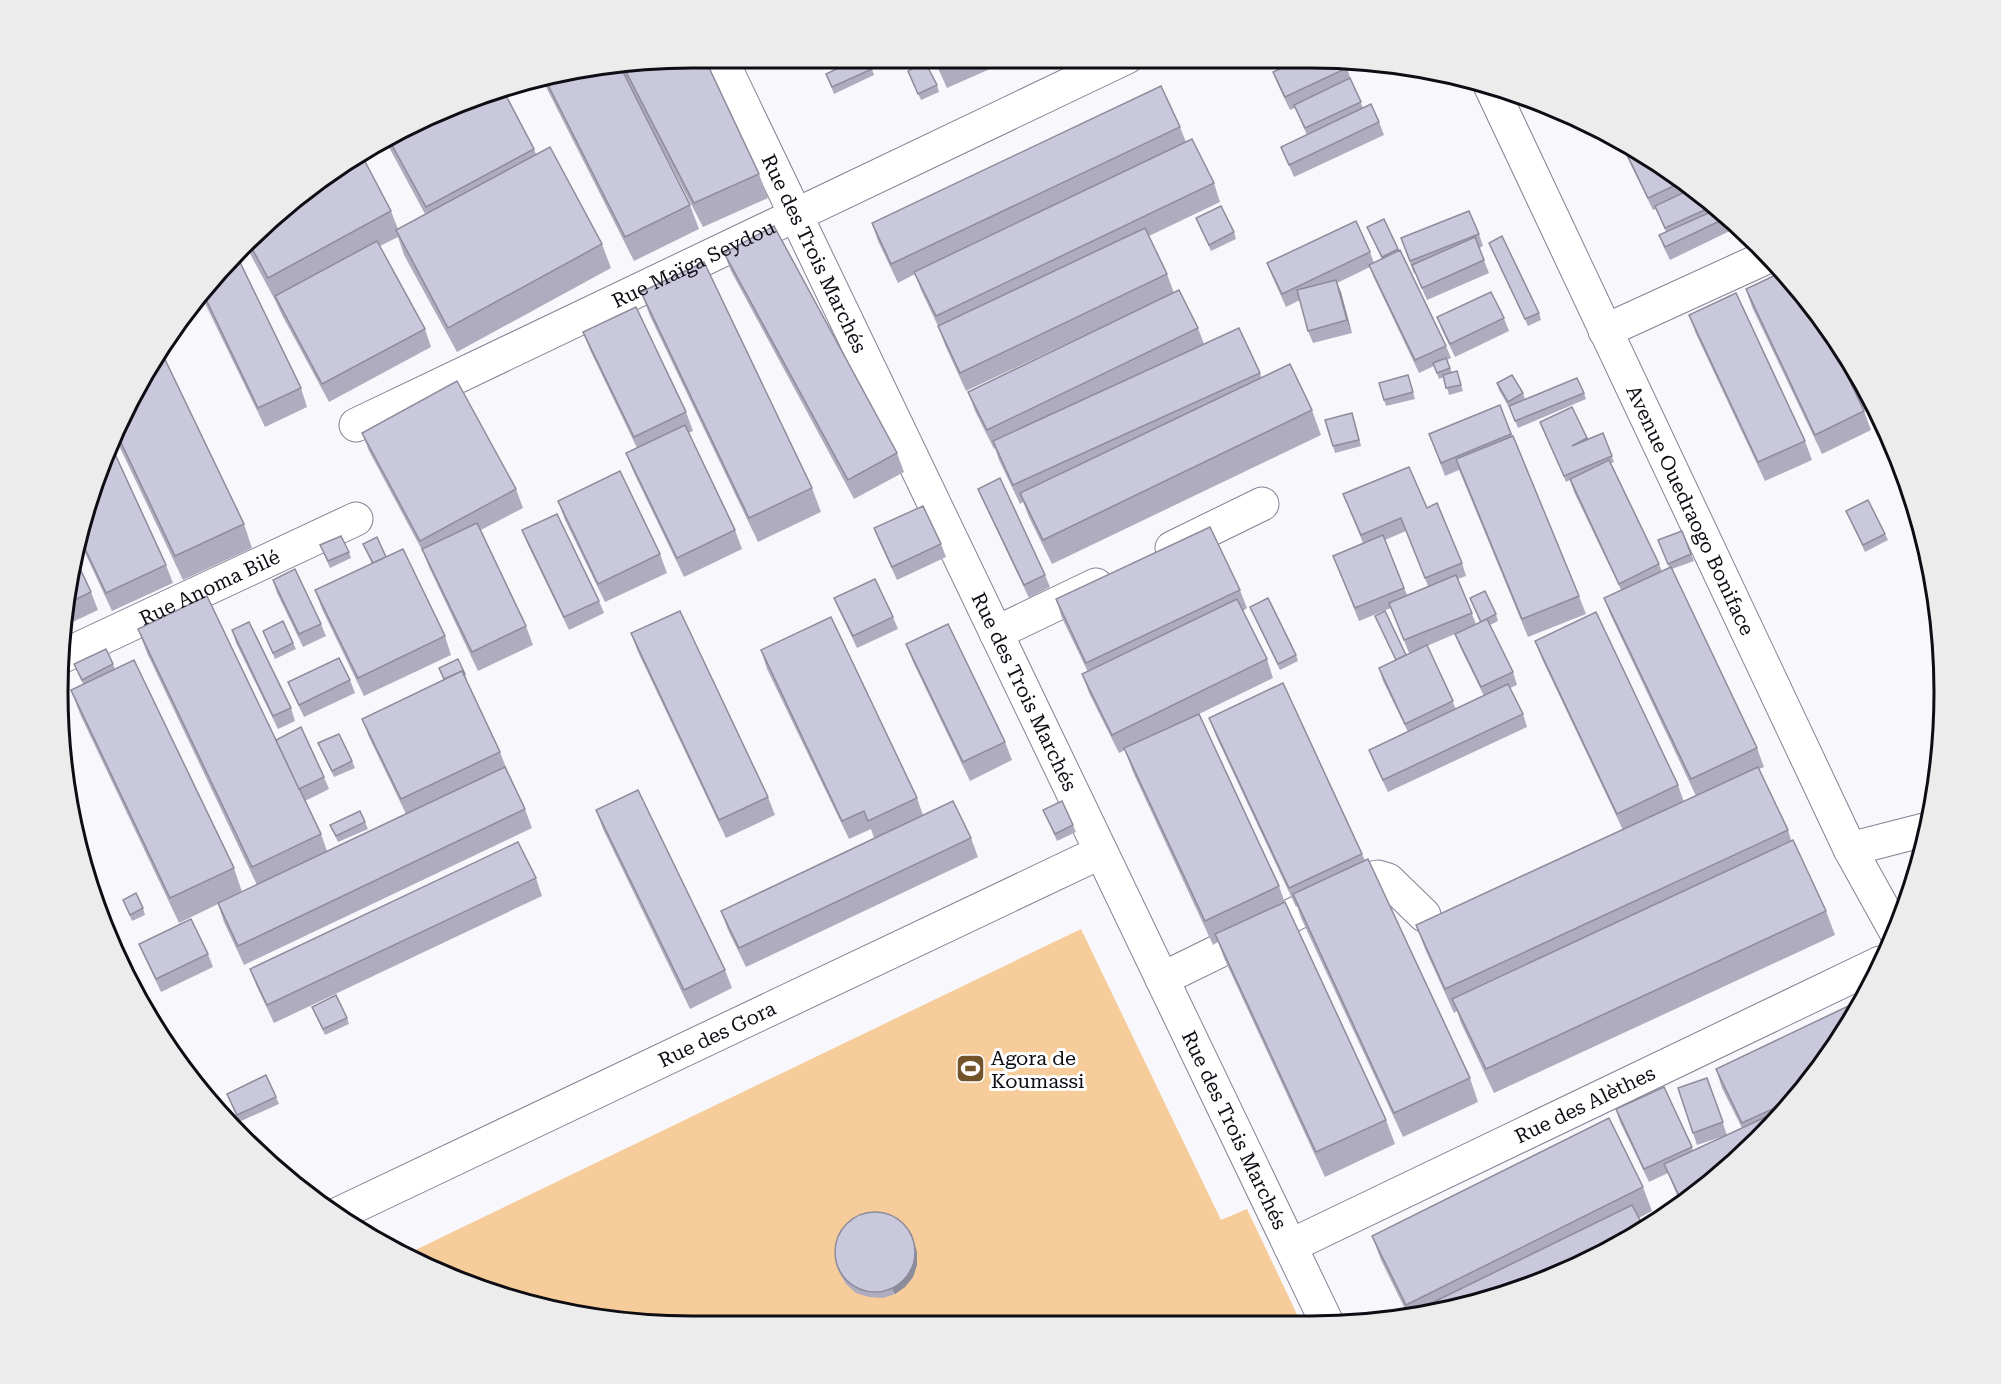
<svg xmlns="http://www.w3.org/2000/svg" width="2001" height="1384" viewBox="0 0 2001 1384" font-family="'Roboto Serif',serif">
	<rect width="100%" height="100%" fill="#f8f8fc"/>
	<polygon fill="#f6cc9a" points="1081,929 1221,1220 1247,1209 1303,1327 692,1327 568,1315 449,1279 405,1255"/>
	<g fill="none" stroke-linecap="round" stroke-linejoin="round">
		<defs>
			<g id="minor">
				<path id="s1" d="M720 57 1328 1325"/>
				<polyline points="1605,331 1769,256"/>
				<path id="s2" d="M356 425 1127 57"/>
				<polyline points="1172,548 1262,504"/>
				<polyline points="996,633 1096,585"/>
				<path id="s3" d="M61 657 356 519"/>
				<polyline points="1850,849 1928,829"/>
				<polyline points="1162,979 1364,880 1378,877 1388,880 1424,915"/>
				<path id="s4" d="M334 1216 1101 852"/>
				<path id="s5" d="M1290 1246 1880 963"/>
			</g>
			<g id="tertiary">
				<path id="s6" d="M1490 85 1850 849 1896 932"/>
			</g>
		</defs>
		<use href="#minor" stroke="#838295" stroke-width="35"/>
		<use href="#tertiary" stroke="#838295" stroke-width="35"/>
		<use href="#minor" stroke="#fff" stroke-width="33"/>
		<use href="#tertiary" stroke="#fff" stroke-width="33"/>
	</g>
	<g fill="#aeacbe" fill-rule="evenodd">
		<polygon points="692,57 759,174 768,198 703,227 636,98 690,205 699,229 634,261 541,77"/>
		<polygon points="782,57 809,57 809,58 788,68"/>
		<polygon points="933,57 1017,57 947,88"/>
		<polygon points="1347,68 1351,80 1363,108 1379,122 1384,135 1294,177 1281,147 1307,135 1295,108 1290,110 1278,85 1273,72"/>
		<polygon points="872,69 874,75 834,94 826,74"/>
		<polygon points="908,71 937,85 939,92 921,100"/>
		<polygon points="411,122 534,149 536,154 602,244 611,268 457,352 404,255 398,237 380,246 425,329 431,347 329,402 282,315 276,302 246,246 339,164 391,211 398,229 425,214 384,138"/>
		<polygon points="1180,127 1186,142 1214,183 1220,202 1149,236 1167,274 1174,293 1198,328 1204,344 1260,373 1261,377 1312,410 1321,435 1052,564 1029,517 1023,502 1020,504 999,460 995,448 994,449 975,411 968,392 1142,308 966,391 945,345 938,326 921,290 915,274 898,283 878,241 872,223"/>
		<polygon points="1593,127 1610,135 1599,140"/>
		<polygon points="1620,140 1626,142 1738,227 1670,260 1664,248 1659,235 1666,232 1656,209 1653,210 1625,153"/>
		<polygon points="1196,218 1234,232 1236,239 1211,251"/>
		<polygon points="1384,219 1399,251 1446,346 1451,358 1447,360 1452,373 1459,378 1463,391 1449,395 1444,377 1439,379 1434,366 1419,373 1374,278 1370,267 1337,283 1352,333 1313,343 1308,331 1300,300 1286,307 1272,276 1267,263 1370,252 1374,263 1382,259 1367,227"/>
		<polygon points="1479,234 1483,246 1479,248 1489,273 1427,300 1415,273 1414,274 1401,238"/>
		<polygon points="1489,243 1539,313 1541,320 1528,326"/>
		<polygon points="724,253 897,453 904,472 854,499 731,271"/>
		<polygon points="214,274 301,388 307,407 265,427 200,293"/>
		<polygon points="1746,289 1864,411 1871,430 1822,454 1752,307"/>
		<polygon points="641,292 812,488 821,512 758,542 650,316"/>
		<polygon points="1689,315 1805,441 1812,460 1765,481 1696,334"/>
		<polygon points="1437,317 1504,318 1509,331 1455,357 1442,330"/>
		<polygon points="583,332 686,412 693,431 688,433 735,530 742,549 684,577 633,471 626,453 637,448 590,350"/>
		<polygon points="142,374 244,524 252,548 183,580 113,433"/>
		<polygon points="1408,375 1415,399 1386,406 1384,400"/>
		<polygon points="1497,383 1523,393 1525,399 1584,393 1586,399 1518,428 1510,409 1499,390"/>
		<polygon points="1500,405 1579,596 1586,614 1528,637 1459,470 1445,476 1429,434"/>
		<polygon points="1572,407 1587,439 1603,433 1614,462 1611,463 1662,571 1669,567 1658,540 1682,531 1694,561 1672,569 1757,748 1764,767 1759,769 1788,830 1791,840 1826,911 1835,935 1494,1093 1461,1023 1457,1011 1454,1013 1425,949 1416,925 1623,830 1542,659 1535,641 1678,785 1684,802 1696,796 1611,616 1604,598 1621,590 1574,492 1570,480 1566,482 1540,422"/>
		<polygon points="1354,419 1361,446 1335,453 1333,446"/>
		<polygon points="1886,431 1896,449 1899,461 1891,444"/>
		<polygon points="362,433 516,489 523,508 481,530 526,626 533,645 478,671 429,567 423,552 369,451"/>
		<polygon points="105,449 166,565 173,583 112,611 80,542"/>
		<polygon points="978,489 1045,575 1050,587 1029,598 983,501"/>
		<path d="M1343 494 1427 508 1462 563 1466 576 1458 579 1476 624 1480 622 1470 598 1496 614 1498 621 1490 625 1513 672 1517 685 1510 688 1523 714 1527 727 1388 792 1374 763 1369 750 1408 732 1383 681 1379 668 1396 660 1375 616 1406 655 1421 648 1409 653 1391 608 1359 621 1333 556 1363 543ZM1406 531 1428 586 1407 595 1385 540ZM1455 634 1460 647 1484 696 1456 709 1427 646Z"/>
		<polygon points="558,501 660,554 667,573 605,602 565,520"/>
		<polygon points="1846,511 1885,534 1888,540 1865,552"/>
		<polygon points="874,528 941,544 946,557 897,580 879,541"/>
		<polygon points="522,530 599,601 604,613 569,630 527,543"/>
		<polygon points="363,544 386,557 445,636 451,655 364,696 322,609 315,590 372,564"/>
		<polygon points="320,545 349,552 351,558 330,568"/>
		<polygon points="76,560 91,592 98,610 62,627 62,609"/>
		<polygon points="273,580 321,624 326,636 303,647 277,593"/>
		<polygon points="1240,590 1247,608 1243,611 1267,659 1273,678 1199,714 1279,886 1285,903 1386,1120 1395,1144 1325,1177 1224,958 1218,942 1213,945 1133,772 1125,750 1119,753 1089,693 1082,674 1088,672 1062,618 1056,599"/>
		<polygon points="834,598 893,617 898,629 857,648 839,610"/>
		<polygon points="1250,607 1296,655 1298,661 1280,670"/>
		<polygon points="138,629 276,740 324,777 329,789 305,801 321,834 327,851 406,814 369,737 362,719 444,680 439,668 465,674 467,681 500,752 507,770 525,809 532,828 244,965 224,922 218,904 179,923 80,714 71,690 83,684 74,664 113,664 115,669 234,868 242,892 257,885 147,653"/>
		<polygon points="232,630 291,708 295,721 278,729 236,643"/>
		<polygon points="263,631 293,643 296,649 275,659"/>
		<polygon points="631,633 768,797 775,815 726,838 638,652"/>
		<polygon points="906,644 1005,742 1012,760 970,781 913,662"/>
		<polygon points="761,650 917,798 923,815 971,838 978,857 746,967 728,930 721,911 874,838 871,829 849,839 767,669"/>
		<polygon points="350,680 355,693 304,717 293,694 288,682"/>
		<polygon points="1209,718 1362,854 1470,1078 1478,1102 1403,1137 1301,918 1297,906 1296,907 1216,736"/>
		<polygon points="318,743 352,761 355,768 334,777"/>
		<polygon points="596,810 725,970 732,988 690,1009 603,829"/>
		<polygon points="1043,810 1073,825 1076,832 1057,841"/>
		<polygon points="365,822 368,829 338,842 330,825"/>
		<polygon points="536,878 542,896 274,1023 257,987 250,969"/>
		<polygon points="123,900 143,908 145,915 132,921"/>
		<polygon points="139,944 208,954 213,967 161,992 144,956"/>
		<polygon points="312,1007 347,1018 349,1024 325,1035"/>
		<polygon points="1837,1045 1758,1141 1695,1196 1681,1205 1668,1173 1649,1182 1620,1122 1616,1109 1664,1087 1693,1150 1724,1136 1697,1145 1678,1088 1707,1078 1727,1135 1742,1128 1722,1088 1716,1069"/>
		<polygon points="227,1094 276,1097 279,1104 239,1122"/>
		<polygon points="1643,1187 1652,1211 1639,1218 1408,1315 1381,1260 1372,1236"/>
		<polygon points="917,1252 917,1265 913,1277 905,1287 895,1294 883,1298 869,1297 856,1293 846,1284 839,1272 837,1266"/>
	</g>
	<g fill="#8d8c9b">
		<polygon points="1336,280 1341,292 1352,333 1347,320"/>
		<polygon points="911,1233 917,1252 917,1265 913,1277 905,1287 895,1294 892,1288"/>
	</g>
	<g fill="#cac8dd" stroke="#8d8c9b" stroke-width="1.5">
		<polygon points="692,57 704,57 759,174 694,203 623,66"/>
		<polygon points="783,57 795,57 785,62"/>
		<polygon points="861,57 866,57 872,69 832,87 826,74"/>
		<polygon points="935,57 954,57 938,64"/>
		<polygon points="1305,57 1343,60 1347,68 1285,97 1273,72"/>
		<polygon points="925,62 937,85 918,94 908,71"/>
		<polygon points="620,66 690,205 625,237 544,77"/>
		<polygon points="1350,78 1361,102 1305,128 1294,105"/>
		<polygon points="1161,86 1180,127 891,264 872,223"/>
		<polygon points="502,88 534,149 426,207 387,136 411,122"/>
		<polygon points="1371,104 1379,122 1289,165 1281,147"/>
		<polygon points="1192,139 1214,183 936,316 914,272"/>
		<polygon points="1620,140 1626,142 1680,183 1648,198"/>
		<polygon points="550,147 602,244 448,328 396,230"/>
		<polygon points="360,152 391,211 268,278 249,243 339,164"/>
		<polygon points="1689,190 1711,207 1665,228 1655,206"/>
		<polygon points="1221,206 1234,232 1209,245 1196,218"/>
		<polygon points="1715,210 1726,218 1665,247 1659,235"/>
		<polygon points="1469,211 1479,234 1410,261 1401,238"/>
		<polygon points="1384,219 1398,249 1382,257 1367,227"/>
		<polygon points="1356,221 1370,252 1282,294 1267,263"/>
		<polygon points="774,226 897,453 848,480 724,253"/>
		<polygon points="1145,228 1167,274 960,373 938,326"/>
		<polygon points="1502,236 1539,313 1525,319 1489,243"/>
		<polygon points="1475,237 1484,260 1422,288 1412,265"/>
		<polygon points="377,241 425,329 322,384 275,296"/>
		<polygon points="1400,250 1446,346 1415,360 1369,265"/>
		<polygon points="236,254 301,388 258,408 202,291 214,274"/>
		<polygon points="704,262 812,488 749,518 641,292"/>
		<polygon points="1782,272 1820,318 1864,411 1815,435 1746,289"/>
		<polygon points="1336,280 1347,320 1308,331 1297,290"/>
		<polygon points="1179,290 1198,328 987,430 968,392"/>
		<polygon points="1491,292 1504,318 1450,344 1437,317"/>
		<polygon points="1736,293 1805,441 1758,462 1689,315"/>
		<polygon points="636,307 686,412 634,437 583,332"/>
		<polygon points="1239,328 1260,373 1013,485 993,441"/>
		<polygon points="160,349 244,524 175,556 115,430 142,374"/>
		<polygon points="1446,358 1450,368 1437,373 1433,363"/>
		<polygon points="1290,364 1312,410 1043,540 1020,493"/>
		<polygon points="1457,371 1461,385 1446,388 1443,375"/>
		<polygon points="1408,375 1413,392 1384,400 1379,383"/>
		<polygon points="1512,375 1523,393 1508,402 1497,383"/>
		<polygon points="1577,378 1584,393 1515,421 1509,406"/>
		<polygon points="457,381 516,489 420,541 362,433"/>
		<polygon points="1500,405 1511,434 1441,463 1429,434"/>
		<polygon points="1572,407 1587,438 1572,446 1603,433 1612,456 1564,476 1540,422"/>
		<polygon points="1352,413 1359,440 1333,446 1325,420"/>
		<polygon points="685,425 735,530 677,558 626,453"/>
		<polygon points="1513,436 1579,596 1522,619 1456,459"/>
		<polygon points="109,441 166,565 106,593 81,540 105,449"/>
		<polygon points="1609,460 1659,564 1619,584 1570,479"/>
		<polygon points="1409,467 1427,508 1437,503 1462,563 1425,578 1401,518 1361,535 1343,494"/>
		<polygon points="620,471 660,554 598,584 558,501"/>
		<polygon points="1000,478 1045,575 1024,585 978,489"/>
		<polygon points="1868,500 1885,534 1863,545 1846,511"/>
		<polygon points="923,506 941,544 892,567 874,528"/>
		<polygon points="557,514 599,601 564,617 522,530"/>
		<polygon points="477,523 526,626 472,652 422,549"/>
		<polygon points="1210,527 1240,590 1086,663 1056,599"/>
		<polygon points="1682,531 1691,554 1668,564 1658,540"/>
		<polygon points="1383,535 1404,588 1355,608 1333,556"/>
		<polygon points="341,536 349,552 328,561 320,545"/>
		<polygon points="377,537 386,557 373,563 363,544"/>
		<polygon points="403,549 445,636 358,678 315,590"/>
		<polygon points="76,560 91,592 64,605"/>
		<polygon points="1671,567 1757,748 1691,779 1604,598"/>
		<polygon points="295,569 321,624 299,634 273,580"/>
		<polygon points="1456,575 1472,613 1404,640 1389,603"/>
		<polygon points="875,579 893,617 853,636 834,598"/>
		<polygon points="1485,591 1496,614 1481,622 1470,598"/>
		<polygon points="207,596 321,834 252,867 138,629"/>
		<polygon points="1268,598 1296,655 1278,664 1250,607"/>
		<polygon points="1237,599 1267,659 1112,735 1082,674"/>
		<polygon points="680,611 768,797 719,820 631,633"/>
		<polygon points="1385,611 1406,655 1396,660 1375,616"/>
		<polygon points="1596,612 1678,785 1617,814 1535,641"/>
		<polygon points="831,617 917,798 868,821 864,811 842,821 761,650"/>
		<polygon points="1487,619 1513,672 1481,687 1455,634"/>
		<polygon points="283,621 293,643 273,653 263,631"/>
		<polygon points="249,622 291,708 273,716 232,630"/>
		<polygon points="948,624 1005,742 963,762 906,644"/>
		<polygon points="1427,645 1453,701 1405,724 1379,668"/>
		<polygon points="106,649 113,664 82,680 74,664"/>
		<polygon points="339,658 350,680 299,705 288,682"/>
		<polygon points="458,659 465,674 464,675 462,671 444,679 439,668"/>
		<polygon points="134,660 234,868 170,898 71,690"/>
		<polygon points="462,671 500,752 401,799 362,719"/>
		<polygon points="1283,683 1362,854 1289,888 1209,718"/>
		<polygon points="1508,684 1523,714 1383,780 1369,750"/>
		<polygon points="1199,714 1279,886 1205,921 1124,748"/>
		<polygon points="301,727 324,777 299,789 276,740"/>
		<polygon points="339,734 352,761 332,771 318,743"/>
		<polygon points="505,767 525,809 238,946 218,903"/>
		<polygon points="1758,767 1788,830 1445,989 1416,925"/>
		<polygon points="638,790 725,970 684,990 596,810"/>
		<polygon points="953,801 971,838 739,948 721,911"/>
		<polygon points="1062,801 1073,825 1055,834 1043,810"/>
		<polygon points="360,811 365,822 336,836 330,825"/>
		<polygon points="1793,840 1826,911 1486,1069 1452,999"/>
		<polygon points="518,842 536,878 267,1005 250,969"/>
		<polygon points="1368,859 1470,1078 1394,1113 1293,894"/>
		<polygon points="136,893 143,908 130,915 123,900"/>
		<polygon points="1285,902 1386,1120 1316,1152 1215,934"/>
		<polygon points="191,919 208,954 156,979 139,944"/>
		<polygon points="336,995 347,1018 323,1029 312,1007"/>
		<polygon points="1861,1000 1837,1045 1792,1100 1742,1123 1716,1069"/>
		<polygon points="266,1075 276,1097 237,1115 227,1094"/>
		<polygon points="1707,1078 1723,1122 1693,1133 1678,1088"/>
		<polygon points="1664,1087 1692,1147 1644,1169 1616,1109"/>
		<polygon points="1785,1108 1758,1141 1695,1196 1683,1204 1664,1164"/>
		<polygon points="1609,1118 1643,1187 1406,1305 1372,1236"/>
		<polygon points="1632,1205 1644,1228 1590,1261 1433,1315 1401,1318"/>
		<circle cx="875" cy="1252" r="40"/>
	</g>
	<defs>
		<symbol id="stadium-square" viewBox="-11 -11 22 22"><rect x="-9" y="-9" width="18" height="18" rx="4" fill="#735329" stroke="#fff"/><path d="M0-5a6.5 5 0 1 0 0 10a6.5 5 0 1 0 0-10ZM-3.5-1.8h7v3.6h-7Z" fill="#fff"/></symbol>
	</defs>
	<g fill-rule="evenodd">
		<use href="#stadium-square" x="954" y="1052" width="33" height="33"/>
	</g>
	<g text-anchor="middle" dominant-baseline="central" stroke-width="6" stroke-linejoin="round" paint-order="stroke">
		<g font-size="20" fill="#0e0d14" stroke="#fff">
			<text stroke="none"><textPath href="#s1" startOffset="218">Rue des Trois Marchés</textPath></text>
			<text stroke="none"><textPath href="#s2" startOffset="374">Rue Maïga Seydou</textPath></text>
			<text stroke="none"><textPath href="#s6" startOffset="470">Avenue Ouedraogo Boniface</textPath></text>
			<text stroke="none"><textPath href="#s3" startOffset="164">Rue Anoma Bilé</textPath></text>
			<text stroke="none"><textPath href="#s1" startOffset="704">Rue des Trois Marchés</textPath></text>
			<text stroke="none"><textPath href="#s4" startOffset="424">Rue des Gora</textPath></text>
			<text stroke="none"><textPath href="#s5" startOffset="327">Rue des Alèthes</textPath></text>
			<text stroke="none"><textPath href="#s1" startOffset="1190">Rue des Trois Marchés</textPath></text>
		</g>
		<g font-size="20" fill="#0e0d14" stroke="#fff" text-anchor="start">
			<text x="991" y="1058">Agora de<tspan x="991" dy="23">Koumassi</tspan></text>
		</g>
	</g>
	<path d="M0 0H2001V1384H0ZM692 68H1310A624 624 0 0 1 1934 692V692A624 624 0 0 1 1310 1316H692A624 624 0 0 1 68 692V692A624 624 0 0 1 692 68Z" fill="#ececec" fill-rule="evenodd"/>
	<path fill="none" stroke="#0e0d14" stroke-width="3" d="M692 68H1310A624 624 0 0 1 1934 692V692A624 624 0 0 1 1310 1316H692A624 624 0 0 1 68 692V692A624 624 0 0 1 692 68Z"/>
</svg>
